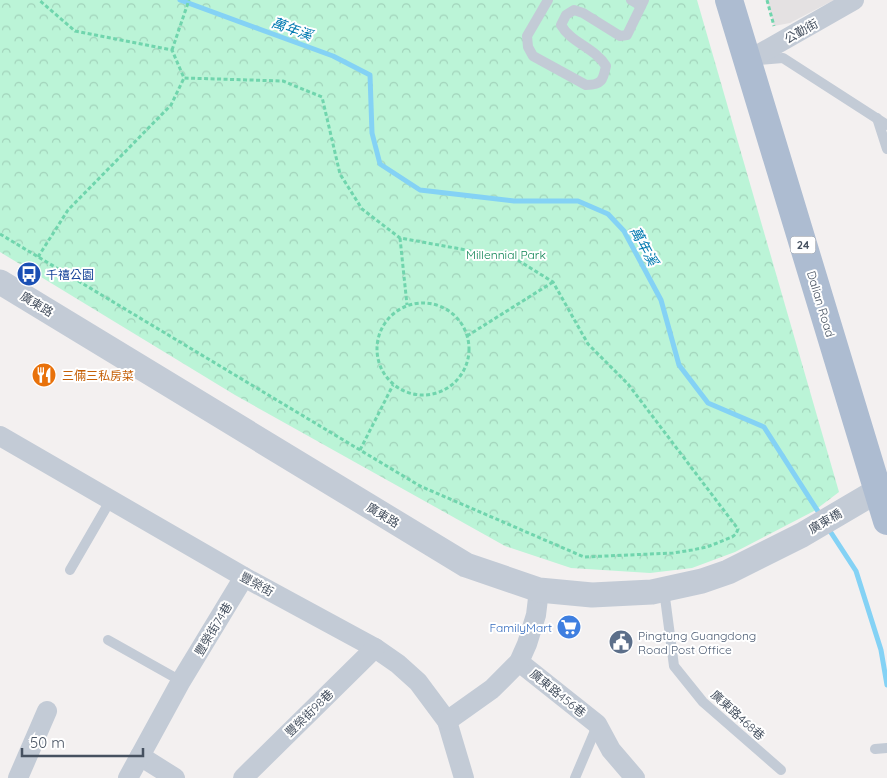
<svg xmlns="http://www.w3.org/2000/svg" width="887" height="778" viewBox="0 0 887 778" font-family="Quicksand,'Noto Sans TC',sans-serif">
	<defs>
		<pattern id="park-crowns" width="20" height="18" patternUnits="userSpaceOnUse" patternTransform="scale(1.25)"><rect width="20" height="18" fill="#bbf4d7"/><path d="M2 6a3 3 0 1 1 6 0M12 15a3 3 0 1 1 6 0" fill="none" stroke="#a2d3bb"/></pattern>
	</defs>
	<rect width="100%" height="100%" fill="#f3f0f0"/>
	<polygon fill="#e4e1e2" points="767,0 834,0 790,23 774,26"/>
	<polygon fill="url(#park-crowns)" points="0,0 697,0 839,492 814,511 735,552 692,568 650,573 571,568 505,546 235,395 0,252"/>
	<g fill="none" stroke-linecap="round" stroke-linejoin="round">
		<g stroke="#84d2f5" stroke-width="5">
			<polyline points="180,0 333,56 370,75 372,133 380,164 420,190 514,201 578,201 608,214 624,231 661,300 679,365 708,403 764,427 821,516"/>
			<polyline points="828,528 856,571 881,650 887,685"/>
		</g>
		<g stroke="#70d5ad" stroke-width="3" stroke-dasharray="4 2.5" stroke-linecap="butt">
			<polyline points="767,0 774,26"/>
			<polyline points="172,50 189,0"/>
			<polyline points="0,234 420,486 584,557 673,553 692,550 707,547 732,537 736,534 738,529 628,384 588,344 553,282 516,259 400,238 362,209 340,174 322,97 283,81 184,78 172,50 75,31 39,0"/>
			<polyline points="400,238 407,305"/>
			<polyline points="38,257 68,210 171,105 184,78"/>
			<circle cx="423" cy="349" r="46"/>
			<polyline points="467,336 553,282"/>
			<polyline points="360,450 393,385"/>
		</g>
		<g stroke="#c3cbd6" stroke-width="10">
			<path d="M548 0 527 36 528 47 533 56 586 85C602 85 603 80 606 66 594 47 571 43 561 25L566 15 574 10 583 13 620 36 627 35 644 0"/>
			<polyline points="631,0 641,6"/>
			<polyline points="758,60 783,58 887,125"/>
			<polyline points="877,118 887,149"/>
			<polyline points="70,570 110,501"/>
			<polyline points="664,590 674,666 703,702 781,770"/>
			<polyline points="108,640 181,681"/>
			<polyline points="875,749 887,748"/>
			<polyline points="575,778 597,726"/>
		</g>
		<g stroke="#c3cbd6" stroke-width="20">
			<polyline points="747,61 854,0"/>
			<polyline points="0,436 244,577 375,648 398,664 418,682 447,721 464,778"/>
			<polyline points="519,662 597,724 611,750 635,778"/>
			<polyline points="447,721 492,689 519,662 527,644 536,615 539,590"/>
			<polyline points="140,756 175,778"/>
			<polyline points="18,778 47,711"/>
			<polyline points="128,778 181,681 244,577"/>
			<polyline points="243,778 375,648"/>
		</g>
		<polyline stroke="#c3cbd6" stroke-width="25" points="0,282 466,565 539,590 592,595 652,592 702,581 728,572 802,535 887,485"/>
		<polyline stroke="#adbcd1" stroke-width="28" points="729,0 887,521"/>
	</g>
	<defs>
		<symbol id="bus-disc" viewBox="-11 -11 22 22"><circle r="9.5" fill="#1a4fb4" stroke="#fff"/><path d="M-5-6H5V4H4V6H2V4H-2V6H-4V4H-5ZM-3.5-4V0h7V-4ZM-3.5 1.2v1.5H-2V1.2ZM2 1.2v1.5H3.5V1.2Z" fill="#fff"/></symbol>
		<symbol id="restaurant-disc" viewBox="-11 -11 22 22"><circle r="9.5" fill="#e8710a" stroke="#fff"/><path d="M-5-6h1v4h1v-4h1v4h1v-4h1v5L-1.5 .5V6h-2V.5L-5-1ZM5-6V6H3V1.5H1.5Q1.5-4 5-6Z" fill="#fff"/></symbol>
		<symbol id="supermarket-disc" viewBox="-11 -11 22 22"><circle r="9.5" fill="#3f7fe0" stroke="#fff"/><path d="M-6-5.5h2.5l.6 2H6L4.5 2H-2.5L-4.4-4H-6ZM-1.5 3.2a1.3 1.3 0 1 0 .1 0ZM3 3.2a1.3 1.3 0 1 0 .1 0Z" fill="#fff"/></symbol>
		<symbol id="civic-disc" viewBox="-11 -11 22 22"><circle r="9.5" fill="#5c6f8a" stroke="#fff"/><path d="M-.6-6.5H3V-4.5H.6V-3L4-1V1h2V6H-6V1h2V-1L-.6-3ZM-1.2 2.5V6h2.4V2.5Z" fill="#fff"/></symbol>
	</defs>
	<g fill-rule="evenodd">
		<use href="#bus-disc" x="15" y="260" width="28" height="28"/>
		<use href="#restaurant-disc" x="30" y="361" width="28" height="28"/>
		<use href="#supermarket-disc" x="555" y="613" width="28" height="28"/>
		<use href="#civic-disc" x="607" y="628" width="28" height="28"/>
	</g>
	<g text-anchor="middle" dominant-baseline="central" stroke-width="4" stroke-linejoin="round" paint-order="stroke">
		<rect fill="#fff" stroke="#7e8590" stroke-width="1" x="790.5" y="236.5" width="25" height="17" rx="4"/>
		<g font-size="11" font-weight="bold" fill="#465160">
			<text x="803" y="245">24</text>
		</g>
		<g font-size="12" fill="#465160" stroke="#fff">
			<text transform="translate(801 31) rotate(-29)">公勤街</text>
			<text transform="translate(37 304) rotate(31)">廣東路</text>
			<text transform="translate(821 304) rotate(73)">Dalian Road</text>
			<text transform="translate(383 515) rotate(31)">廣東路</text>
			<text transform="translate(825 521) rotate(-30)">廣東橋</text>
			<text transform="translate(257 584) rotate(29)">豐榮街</text>
			<text transform="translate(213 629) rotate(-59)">豐榮街74巷</text>
			<text transform="translate(558 693) rotate(39)">廣東路456巷</text>
			<text transform="translate(309 713) rotate(-44)">豐榮街98巷</text>
			<text transform="translate(738 715) rotate(42)">廣東路468巷</text>
		</g>
		<g font-size="12" fill="#0e8454" stroke="#fff">
			<text x="506" y="254">Millennial Park</text>
		</g>
		<g font-size="12" fill="#164399" stroke="#fff" text-anchor="start">
			<text x="46" y="274">千禧公園</text>
		</g>
		<g font-size="12" fill="#c56008" stroke="#fff" text-anchor="start">
			<text x="62" y="375">三倆三私房菜</text>
		</g>
		<g font-size="12" fill="#366cbe" stroke="#fff" text-anchor="end">
			<text x="552" y="627">FamilyMart</text>
		</g>
		<g font-size="12" fill="#4e5e75" stroke="#fff" text-anchor="start">
			<text x="638" y="635">Pingtung Guangdong<tspan x="638" dy="14">Road Post Office</tspan></text>
		</g>
		<g font-size="14" font-style="italic" fill="#017ab1" stroke="#fff">
			<text transform="translate(292 29) rotate(20)">萬年溪</text>
			<text transform="translate(644 246) rotate(61)">萬年溪</text>
		</g>
	</g>
	<path d="M22 748v8h121v-8" fill="none" stroke="#465160" stroke-width="2.5"/>
	<text x="30" y="748" font-size="15" fill="#465160" stroke="#ffffff" stroke-width="4" paint-order="stroke">50 m</text>
</svg>
